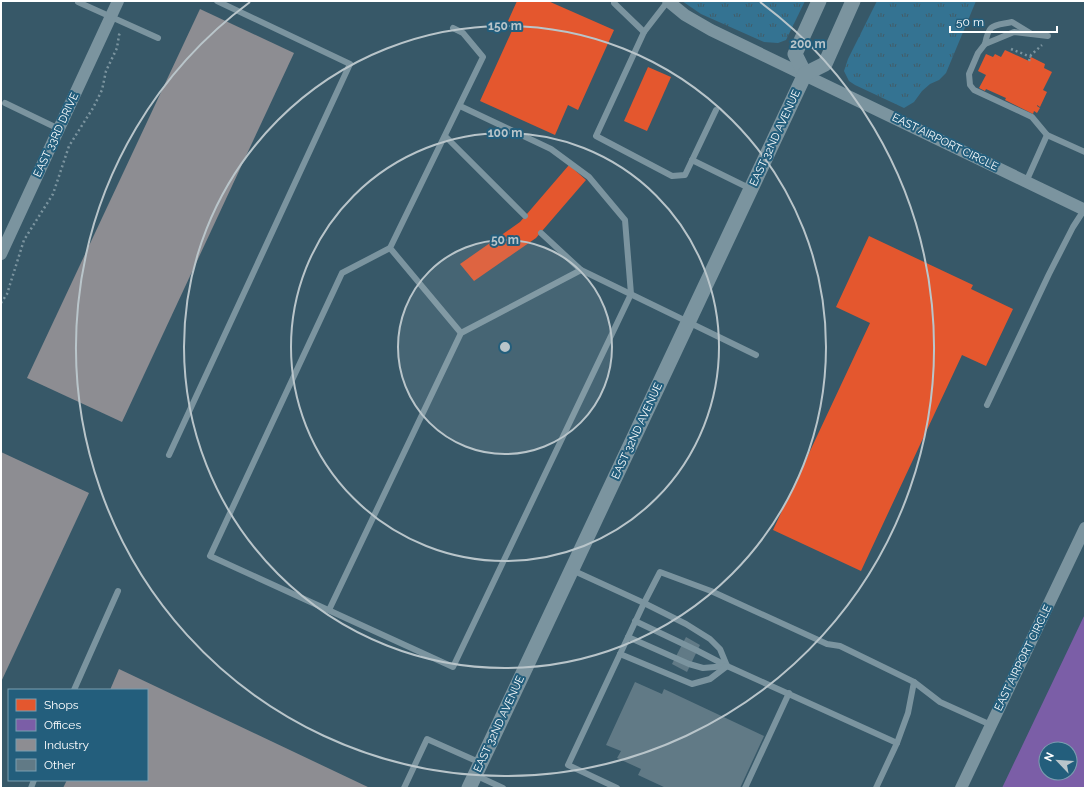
<svg xmlns="http://www.w3.org/2000/svg" width="1086" height="789" viewBox="0 0 1086 789" font-family="Raleway,sans-serif">
	<defs>
		<pattern id="grass-tufts" width="24" height="20" patternUnits="userSpaceOnUse"><rect width="24" height="20" fill="#347392"/><path d="M3 7l-1-3M5 7V3M7 7l1-3M15 17l-1-3M17 17v-4M19 17l1-3" fill="none" stroke="#425c68"/></pattern>
	</defs>
	<rect width="100%" height="100%" fill="#375868"/>
	<g fill="url(#grass-tufts)">
		<polygon points="682,1 805,1 786,40 778,43 764,42 701,14"/>
		<polygon points="877,1 976,1 946,73 939,80 930,84 922,91 914,102 904,108 855,85 849,81 844,71 848,59"/>
	</g>
	<g fill="#e4572e">
		<polygon points="517,1 548,1 614,30 578,110 568,105 555,135 480,101 515,24 508,21"/>
		<polygon points="1005,50 1029,61 1031,57 1045,64 1044,68 1052,72 1043,90 1047,92 1040,107 1037,105 1037,106 1040,108 1037,113 1034,111 1033,114 1005,100 1006,98 986,89 985,91 979,88 986,75 978,71 986,54 993,57 995,54 1001,57"/>
		<polygon points="648,67 671,77 647,131 624,121"/>
		<polygon points="569,165 586,180 536,238 474,281 460,264 520,222"/>
		<polygon points="869,236 973,285 971,289 1013,309 986,366 962,355 861,571 773,530 870,323 836,307"/>
	</g>
	<path fill="#7b5ea7" fill-rule="evenodd" d="M1085 614V788H1002ZM1046 749H1070V773H1046Z"/>
	<g fill="#8d8d92">
		<polygon points="200,9 294,53 122,422 27,378"/>
		<polygon points="1,452 89,493 1,682"/>
		<polygon points="119,669 370,788 63,788 67,780 147,780 147,690 110,690"/>
	</g>
	<g fill="#617a86">
		<polygon points="686,637 700,645 687,672 672,664"/>
		<polygon points="635,682 662,694 664,689 764,736 740,788 666,788 638,775 641,769 617,758 621,751 606,745"/>
	</g>
	<g fill="none" stroke-linecap="round" stroke-linejoin="round">
		<g stroke="#7b949f" stroke-width="2.5" stroke-dasharray="2 3" stroke-linecap="butt">
			<polyline points="1011,49 1031,57"/>
			<polyline points="1029,61 1031,55 1042,45"/>
			<polyline points="1,303 7,294 24,240 53,194 69,146 93,108 102,90 106,71 117,48 119,35 121,32"/>
		</g>
		<g stroke="#7b949f" stroke-width="6">
			<polyline points="668,1 644,32 596,136 672,176 685,175 716,110"/>
			<polyline points="78,2 158,38"/>
			<polyline points="614,3 644,32"/>
			<polyline points="453,28 463,33 483,57 390,248 461,333"/>
			<path d="M985 44C989 23 993 26 1012 22L1030 33"/>
			<polyline points="5,103 59,129"/>
			<polyline points="1047,135 1032,117 974,90 970,85 969,74 978,53 985,44 1014,32 1048,36"/>
			<polyline points="445,136 525,216"/>
			<polyline points="692,160 751,189"/>
			<polyline points="1026,182 1047,135 1085,152"/>
			<polyline points="541,233 581,270"/>
			<polyline points="390,248 342,273 210,556 453,667 631,294 625,220 589,177 551,149 460,106"/>
			<polyline points="987,405 1049,274 1073,227 1084,210"/>
			<polyline points="169,455 350,64 217,1"/>
			<polyline points="572,570 644,603 686,624 710,639 720,649 727,666"/>
			<polyline points="329,610 461,333 581,270 756,355"/>
			<polyline points="635,621 696,650 727,666"/>
			<polyline points="628,637 689,664 703,668 727,666"/>
			<polyline points="620,654 692,684 710,679 727,666 897,743"/>
			<polyline points="74,690 118,591"/>
			<polyline points="475,775 503,788"/>
			<polyline points="31,788 34,780"/>
			<polyline points="404,788 427,739 481,763"/>
			<polyline points="617,788 568,765 644,603 660,572 711,591 827,644 840,646 914,682 940,702 991,725"/>
			<polyline points="745,788 789,693"/>
			<polyline points="876,788 897,743 908,713 914,682"/>
		</g>
		<g stroke="#7b949f" stroke-width="12">
			<polyline points="668,1 685,15 711,30 1085,210"/>
			<polyline points="1,254 118,1"/>
			<polyline points="961,788 1085,528"/>
		</g>
		<g stroke="#7b949f" stroke-width="15">
			<polyline points="805,74 795,54 819,1"/>
			<polyline points="469,788 805,74 825,64 853,1"/>
		</g>
	</g>
	<circle cx="505" cy="347" r="107" fill="#b9c5ca" fill-opacity=".12"/>
	<g fill="none" stroke="#b9c5ca" stroke-width="2">
		<circle cx="505" cy="347" r="107"/>
		<circle cx="505" cy="347" r="214"/>
		<circle cx="505" cy="347" r="321"/>
		<path d="M760 2A429 429 0 1 1 250 2"/>
	</g>
	<g text-anchor="middle" dominant-baseline="central" stroke-width="4" stroke-linejoin="round" paint-order="stroke">
		<g font-size="11" fill="#fff" stroke="#235e7c">
			<text transform="translate(56 135) rotate(-65)">EAST 33RD DRIVE</text>
			<text transform="translate(775 138) rotate(-65)">EAST 32ND AVENUE</text>
			<text transform="translate(945 142) rotate(26)">EAST AIRPORT CIRCLE</text>
			<text transform="translate(637 431) rotate(-65)">EAST 32ND AVENUE</text>
			<text transform="translate(1023 658) rotate(-64)">EAST AIRPORT CIRCLE</text>
			<text transform="translate(499 724) rotate(-65)">EAST 32ND AVENUE</text>
		</g>
	</g>
	<circle cx="505" cy="347" r="6" fill="#b9c5ca" stroke="#235e7c" stroke-width="2"/>
	<g font-size="12" text-anchor="middle" font-weight="bold" fill="#b9c5ca" stroke="#235e7c" stroke-width="4" stroke-linejoin="round" paint-order="stroke">
		<text x="505" y="30">150 m</text>
		<text x="808" y="48">200 m</text>
		<text x="505" y="137">100 m</text>
		<text x="505" y="244">50 m</text>
	</g>
	<rect width="1086" height="789" fill="none" stroke="#ffffff" stroke-width="4"/>
	<rect x="8" y="689" width="140" height="92" fill="#235e7c" stroke="#7b9eb0"/>
	<rect x="16" y="699" width="20" height="12" fill="#e4572e" stroke="#7b9eb0"/>
	<text x="44" y="709" font-size="12" fill="#ffffff">Shops</text>
	<rect x="16" y="719" width="20" height="12" fill="#7b5ea7" stroke="#7b9eb0"/>
	<text x="44" y="729" font-size="12" fill="#ffffff">Offices</text>
	<rect x="16" y="739" width="20" height="12" fill="#8d8d92" stroke="#7b9eb0"/>
	<text x="44" y="749" font-size="12" fill="#ffffff">Industry</text>
	<rect x="16" y="759" width="20" height="12" fill="#617a86" stroke="#7b9eb0"/>
	<text x="44" y="769" font-size="12" fill="#ffffff">Other</text>
	<g transform="translate(1058 761) rotate(295)"><circle r="19" fill="#235e7c" stroke="#7b9eb0"/>
	<path d="M0-3L7 15L0 10L-7 15Z" fill="#b9c5ca"/>
	<text y="-6" font-size="11" font-weight="bold" text-anchor="middle" fill="#ffffff">N</text>
	</g>
	<path d="M950 26v6h107v-6" fill="none" stroke="#ffffff" stroke-width="2"/>
	<text x="956" y="26" font-size="12" fill="#ffffff" stroke="#235e7c" stroke-width="3" paint-order="stroke">50 m</text>
</svg>
